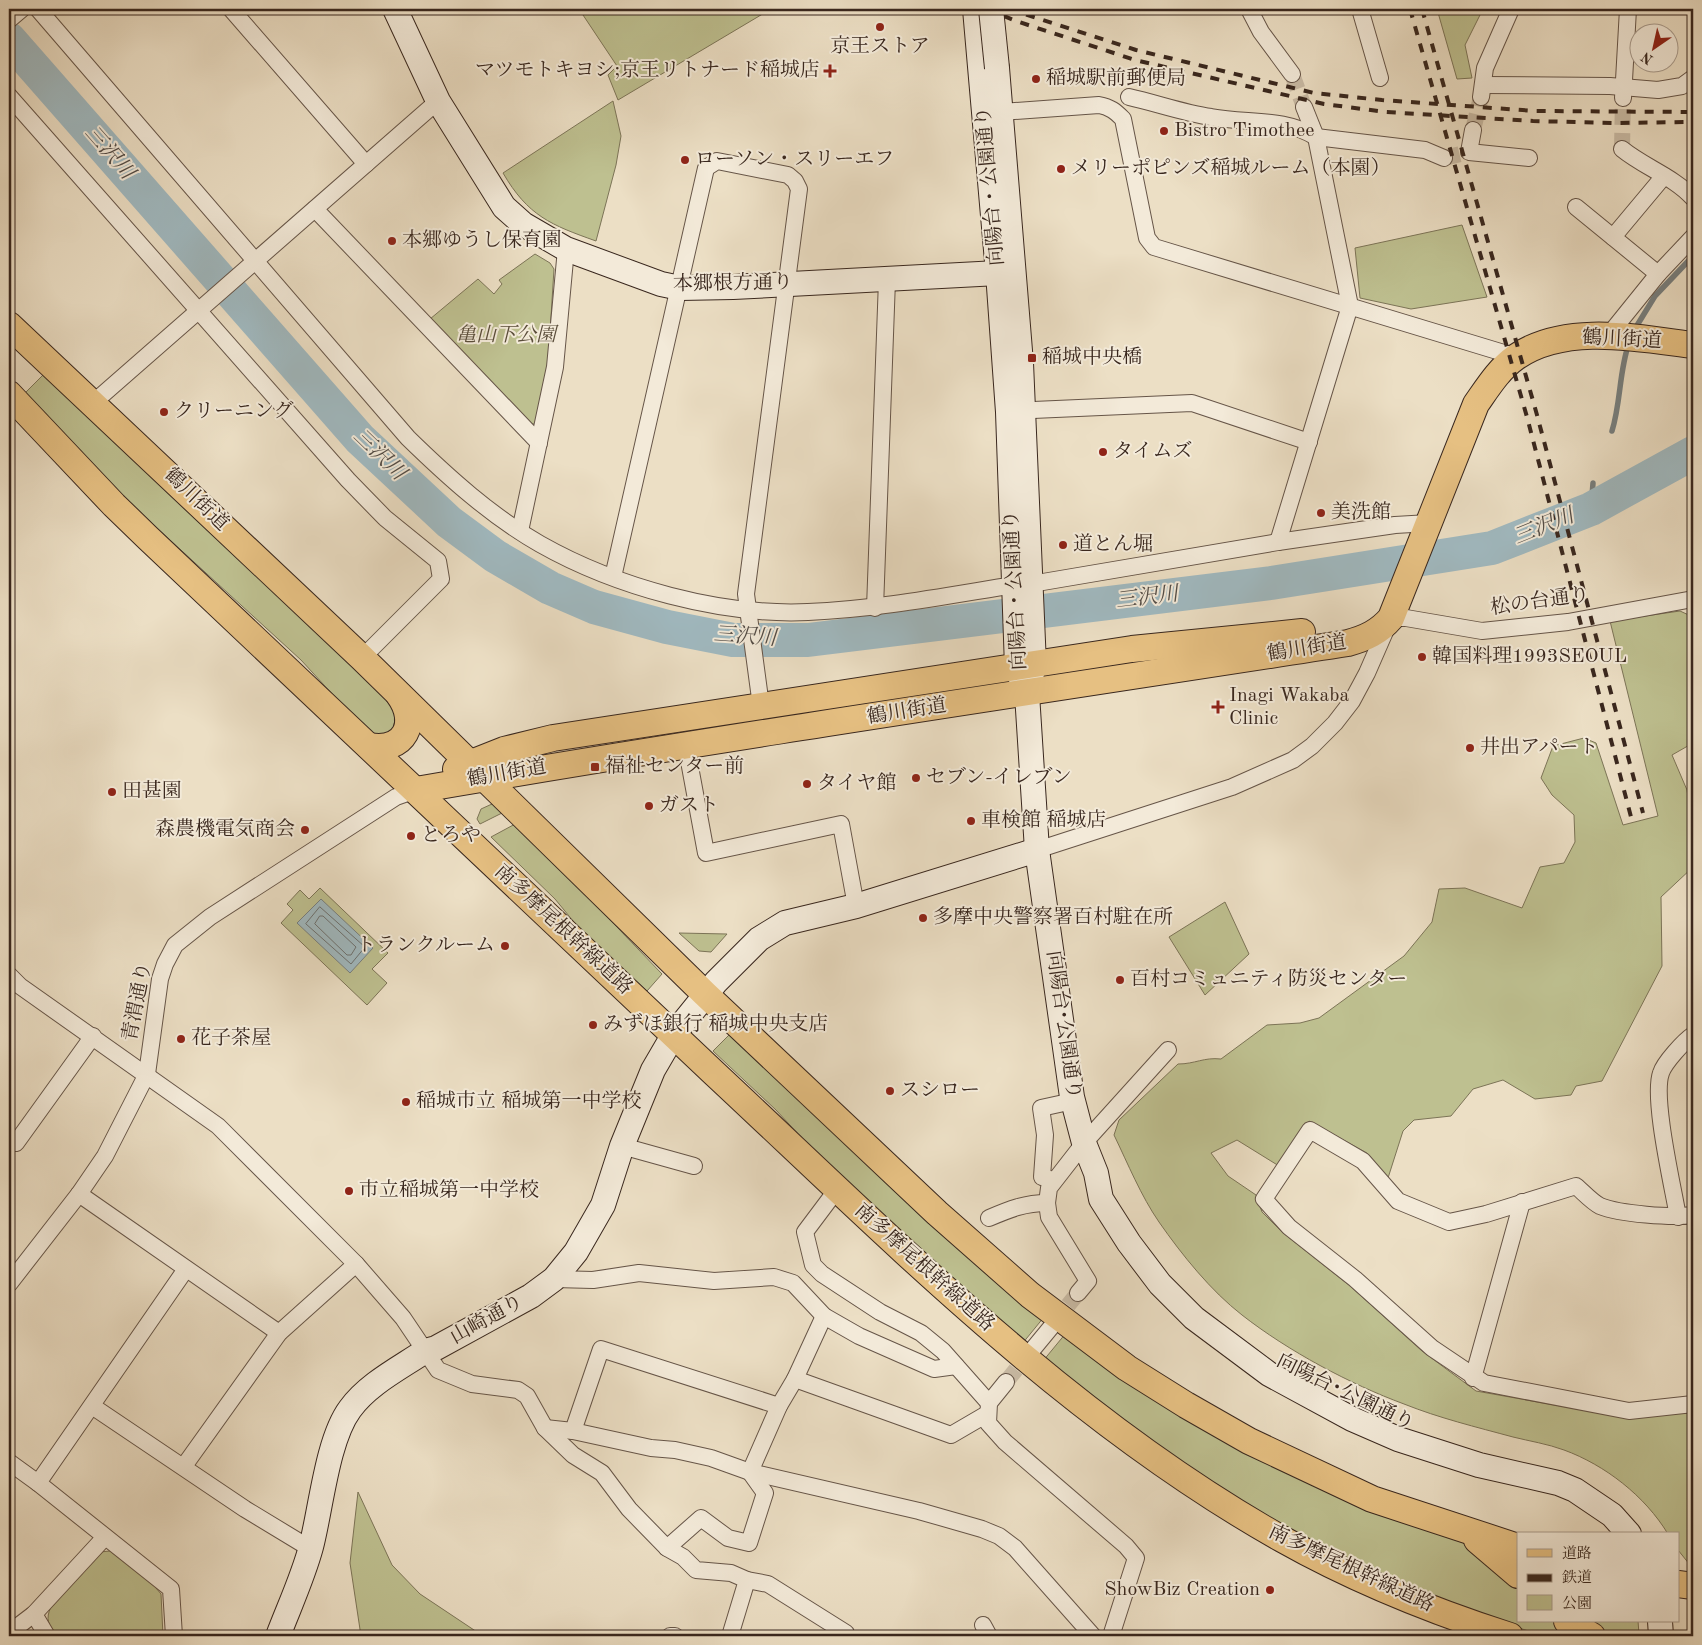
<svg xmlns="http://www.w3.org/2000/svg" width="1702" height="1645" viewBox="0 0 1702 1645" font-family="'Old Standard TT','Noto Serif JP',serif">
	<rect width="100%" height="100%" fill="#ecdfc5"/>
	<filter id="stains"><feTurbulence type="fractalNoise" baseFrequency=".004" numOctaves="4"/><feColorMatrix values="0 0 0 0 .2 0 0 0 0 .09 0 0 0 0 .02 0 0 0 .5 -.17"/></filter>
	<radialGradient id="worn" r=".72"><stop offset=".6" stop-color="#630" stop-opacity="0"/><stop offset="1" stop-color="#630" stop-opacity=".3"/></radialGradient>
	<g fill="#bec090" stroke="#7c7457">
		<polygon points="579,9 771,9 618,100 608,75 617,66"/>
		<polygon points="1437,9 1483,9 1465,45 1472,78 1457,79"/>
		<path d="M613 101 621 136 616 165 596 241C551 225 528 216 503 173Z"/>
		<polygon points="1462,225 1487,297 1411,309 1360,298 1355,248"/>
		<polygon points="535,254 550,263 554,269 548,364 537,424 531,424 430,319 478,279 494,294 502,284 499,280"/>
		<polygon points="47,371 400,710 393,734 370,735 301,660 123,497 23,395"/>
		<path d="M1680 611 1693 617V743L1672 755 1687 790 1692 824 1693 867 1661 897 1662 966 1602 1081 1576 1086 1571 1095 1535 1099 1503 1080 1473 1089 1451 1116 1414 1120 1403 1131 1388 1178 1367 1153 1309 1121 1279 1166 1237 1140 1211 1153 1228 1176 1256 1195 1262 1212 1282 1232 1350 1286 1422 1351 1476 1391 1628 1418 1693 1412V1565H1690L1678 1550V1534H1668C1645 1496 1605 1465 1564 1450 1548 1444 1529 1441 1513 1437 1476 1427 1439 1418 1404 1404 1350 1384 1288 1351 1242 1315 1211 1291 1182 1255 1159 1222 1141 1196 1128 1164 1114 1135L1119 1120 1178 1064C1195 1064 1204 1057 1221 1059L1267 1025 1300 1023 1319 1018 1404 956 1432 922 1439 889 1465 888 1522 908 1540 867 1564 863 1575 842 1574 815 1552 795 1541 778 1553 746 1584 738 1596 743 1623 825 1658 816 1610 621Z"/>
		<polygon points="492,804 504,812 480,824 477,819 481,809"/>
		<path d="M517 823C567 872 613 924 662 974L647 991 583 933 555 899 491 837Z"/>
		<polygon points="320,888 388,953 372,969 387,983 367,1005 281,923 293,910 287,904 300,890 309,899"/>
		<polygon points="1225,902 1249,954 1205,995 1169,937"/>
		<polygon points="679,933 727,934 711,952 699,951"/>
		<polygon points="733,1031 1044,1317 1022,1344 850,1190 776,1110 713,1051"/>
		<polygon points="1066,1333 1475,1549 1518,1586 1518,1621 1556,1621 1577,1636 1544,1636 1485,1617 1377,1575 1256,1514 1138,1435 1043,1361"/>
		<polygon points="358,1492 392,1565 420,1594 483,1636 361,1636 350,1563"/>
		<path d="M110 1551 151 1582 161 1594 163 1636H55C49 1625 45 1619 51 1607L100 1552Z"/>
		<path d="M1586 1621H1638L1639 1634C1624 1642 1599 1629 1586 1621Z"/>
	</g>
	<polygon fill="#a0b9c0" stroke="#777f7f" points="321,899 373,948 350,973 297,923"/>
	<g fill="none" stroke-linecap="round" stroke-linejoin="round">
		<g stroke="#6c706f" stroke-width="1">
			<polygon points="320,907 365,947 351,964 306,924"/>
			<polygon points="320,916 323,916 356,947 351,955 347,955 315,924"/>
		</g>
		<g stroke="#777f7f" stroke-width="5.5">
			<polyline points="1633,332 1655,296 1693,256"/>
			<path d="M1612 431C1621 402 1619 371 1629 343"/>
			<polyline points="1591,509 1593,483"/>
		</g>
		<polyline stroke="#a0b9c0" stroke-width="34" points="9,39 360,439 449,522 495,556 550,588 594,607 667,627 733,640 808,640 1271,583 1492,548 1591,509 1693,453"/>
		<g stroke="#c8baa4" stroke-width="16" stroke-dasharray="16 8" stroke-linecap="butt">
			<polyline points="1292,74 1304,107"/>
			<polyline points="1473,130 1481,97"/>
			<polyline points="1622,149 1623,98"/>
			<polyline points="1444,158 1469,152"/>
			<polyline points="1053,1324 1078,1293"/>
			<polyline points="1006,1382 1031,1351"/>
		</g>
		<defs>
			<g id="street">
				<path d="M38 9 408 438C448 477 491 516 540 544 616 587 721 616 808 612 878 609 945 596 1014 585"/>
				<polyline points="231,9 366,164"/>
				<polyline points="1249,9 1261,32 1292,74"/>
				<polyline points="1360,9 1380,78"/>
				<polyline points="9,20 22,9"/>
				<polyline points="1484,85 1610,86 1658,90 1682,86 1693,78"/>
				<polyline points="9,96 348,480 385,518 438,561 441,579 362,658"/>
				<path d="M1129 97C1156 103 1184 113 1211 117 1248 124 1283 117 1316 137L1425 150 1444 158"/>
				<polyline points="1481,97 1485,68 1511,9"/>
				<polyline points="1623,98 1628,9"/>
				<path d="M1002 112 1099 105C1110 107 1115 111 1123 119L1147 238 1154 247 1517 357"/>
				<polyline points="1473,130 1469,152 1529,158"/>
				<path d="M1622 149C1644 167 1674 177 1693 198"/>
				<polyline points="1576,207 1658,274"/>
				<polyline points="315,209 539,443"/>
				<polyline points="1613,237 1664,176"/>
				<polyline points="1608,336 1658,274 1693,237"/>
				<polyline points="93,403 438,101"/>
				<polyline points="1012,411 1192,403 1309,442"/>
				<polyline points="520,531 555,367 566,249"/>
				<polyline points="1278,542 1350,306 1316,137 1304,107"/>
				<polyline points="613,577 706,168 717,161 788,175 795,181 799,189 746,594 761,706"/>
				<polyline points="1031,584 1278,542 1395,525 1429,523"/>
				<polyline points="875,608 887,280"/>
				<polyline points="686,745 706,853 841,824 856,906"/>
				<polyline points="1037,850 1232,787 1293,760 1312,746 1335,723 1352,701 1367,673 1391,618 1406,618 1482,631 1568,622 1693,599"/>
				<polyline points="9,975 20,986 218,1126 356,1264 403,1318 438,1370 472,1384 518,1390 527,1396 545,1428 573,1455 602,1473 629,1509 667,1548"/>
				<polyline points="16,1143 93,1036"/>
				<polyline points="622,1146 694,1166"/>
				<polyline points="1053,1180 1042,1177 1045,1135 1041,1108 1073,1101"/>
				<polyline points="838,1188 805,1232 813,1265 822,1274 880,1312 921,1333 943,1351 989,1403"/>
				<polyline points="79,1194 279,1333"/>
				<path d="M1693 1215C1672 1218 1620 1214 1600 1206 1592 1202 1583 1192 1576 1186L1486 1214 1449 1222 1398 1201 1363 1161 1310 1130 1264 1199 1289 1227 1355 1279 1432 1348 1484 1383 1629 1411 1693 1404"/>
				<path d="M1678 1217C1673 1187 1652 1098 1661 1073 1664 1063 1684 1041 1693 1035"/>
				<path d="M989 1218C1010 1209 1025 1203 1047 1203"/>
				<polyline points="554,1279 593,1280 639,1273 714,1281 774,1277 793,1283 824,1316 859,1336 934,1369 956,1366"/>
				<polyline points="9,1284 79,1194 105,1156 147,1074 160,979 165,964 175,945 210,917 396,797 416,790"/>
				<polyline points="1078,1293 1088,1281 1049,1217 1047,1203 1049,1188 1084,1143 1168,1050"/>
				<polyline points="1033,1349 1052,1326"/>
				<polyline points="1473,1378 1522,1202"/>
				<polyline points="795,1379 824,1316"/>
				<polyline points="1006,1382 989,1403 988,1423 1005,1442 1126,1546 1136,1558 1112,1633 1113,1636"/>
				<polyline points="92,1406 245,1509 311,1549"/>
				<polyline points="545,1428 573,1431 651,1448 675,1450 711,1458 750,1472 919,1511 982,1529 999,1536 1015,1548 1093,1636"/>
				<polyline points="573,1431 601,1349 779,1406"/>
				<polyline points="9,1462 38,1483 171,1589 174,1636"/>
				<polyline points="184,1466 279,1333 356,1264"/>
				<polyline points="38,1483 186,1269"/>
				<polyline points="747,1580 768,1584 846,1633"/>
				<polyline points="34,1614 47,1636"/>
				<polyline points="983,1625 989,1636"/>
				<polyline points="9,1633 34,1614 105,1537"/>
				<polyline points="670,1636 675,1636"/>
				<polyline points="730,1636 747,1580 731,1573 696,1570 683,1557 667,1548 701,1518 728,1538 749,1543 765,1493 750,1472 779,1406 795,1379 951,1435 987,1414"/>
			</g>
			<g id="secondary">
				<polyline points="395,9 438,101 504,207 523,224 566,249 661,284 680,288 733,287 998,273"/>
				<polyline points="975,9 998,273 1008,412 1017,667 1023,685"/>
				<polyline points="997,68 1021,363 1034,665 1027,694 1037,850 1072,1097 1084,1143 1096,1173 1101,1199 1129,1243 1160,1284 1194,1318 1269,1374 1352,1419 1398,1439 1479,1465 1558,1483 1575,1490 1612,1515 1629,1534"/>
				<polyline points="1660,1621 1661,1636"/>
				<path d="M278 1636C289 1607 303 1577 311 1547 321 1509 327 1440 350 1409 368 1384 400 1368 425 1351L436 1348 531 1296 554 1279 576 1252 603 1205 622 1146 653 1070 674 1034 716 982 759 939 785 923 856 906 1037 850"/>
			</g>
			<g id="primary">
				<polyline points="9,325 362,658 705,994 937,1213 1030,1295 1127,1368 1186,1405 1249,1441 1372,1499 1518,1547"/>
				<path d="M9 394 114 505 147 537C336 715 525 894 714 1073 893 1240 1067 1418 1282 1539 1353 1579 1432 1611 1510 1636"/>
				<path d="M369 746C405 752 419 723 399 695"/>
				<polyline points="456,769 504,750 553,738 1132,649 1302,632"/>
				<path d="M416 790C726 737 1037 691 1348 643 1366 638 1379 632 1391 618L1476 404C1488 387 1499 369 1516 357 1565 323 1638 338 1693 345"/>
				<polyline points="1477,1540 1518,1575"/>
				<polyline points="1678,1584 1693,1586"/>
				<polyline points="1567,1621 1592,1636"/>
			</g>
		</defs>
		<use href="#street" stroke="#665548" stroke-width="18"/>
		<use href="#secondary" stroke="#39271e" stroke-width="26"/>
		<use href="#primary" stroke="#39271e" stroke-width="28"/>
		<use href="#street" stroke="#f3ead9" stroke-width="16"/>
		<use href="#secondary" stroke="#f3ead9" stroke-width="24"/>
		<use href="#primary" stroke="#e6c082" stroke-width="26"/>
		<g stroke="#39271e" stroke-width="4" stroke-dasharray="9 9" stroke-linecap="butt">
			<polyline points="987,9 1016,21 1135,60 1324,104 1386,112 1533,121 1614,123 1693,122"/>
			<polyline points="1009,9 1136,50 1314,93 1382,100 1535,111 1693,112"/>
			<polyline points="1410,9 1527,417 1631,817"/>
			<polyline points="1422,9 1537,415 1643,813"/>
		</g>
		<defs>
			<polyline id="secondary-bridge" points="991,9 997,68"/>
		</defs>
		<use href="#secondary-bridge" stroke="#39271e" stroke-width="26" stroke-linecap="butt"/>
		<use href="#secondary-bridge" stroke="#f3ead9" stroke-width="24"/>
	</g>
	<g fill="#8f2418" stroke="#f3ead9" stroke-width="2">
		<circle cx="880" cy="27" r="5"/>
		<path d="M827.5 63.5h5v5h5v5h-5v5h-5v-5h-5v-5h5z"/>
		<circle cx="1036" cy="79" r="5"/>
		<circle cx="1164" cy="131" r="5"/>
		<circle cx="685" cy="160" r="5"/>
		<circle cx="1061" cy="169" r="5"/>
		<circle cx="392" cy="241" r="5"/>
		<rect x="1027" y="353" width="10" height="10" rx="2.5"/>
		<circle cx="164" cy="412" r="5"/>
		<circle cx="1103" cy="452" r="5"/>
		<circle cx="1321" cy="513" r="5"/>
		<circle cx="1063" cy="545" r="5"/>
		<circle cx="1422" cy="657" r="5"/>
		<path d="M1215.5 699.5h5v5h5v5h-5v5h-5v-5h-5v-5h5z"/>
		<circle cx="1470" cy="748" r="5"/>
		<rect x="590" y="762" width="10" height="10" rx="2.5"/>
		<circle cx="916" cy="778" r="5"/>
		<circle cx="807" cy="784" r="5"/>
		<circle cx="112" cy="792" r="5"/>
		<circle cx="649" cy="806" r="5"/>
		<circle cx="971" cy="821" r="5"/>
		<circle cx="305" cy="830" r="5"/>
		<circle cx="411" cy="836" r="5"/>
		<circle cx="923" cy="918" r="5"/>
		<circle cx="505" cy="946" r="5"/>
		<circle cx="1120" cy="980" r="5"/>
		<circle cx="593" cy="1025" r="5"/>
		<circle cx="181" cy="1039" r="5"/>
		<circle cx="890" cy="1091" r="5"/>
		<circle cx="406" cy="1102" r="5"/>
		<circle cx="349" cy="1191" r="5"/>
		<circle cx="1270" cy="1590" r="5"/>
	</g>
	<g text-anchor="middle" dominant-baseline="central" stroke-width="4" stroke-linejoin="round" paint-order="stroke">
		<g font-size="20" fill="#39271e" stroke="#f3ead9" text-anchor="start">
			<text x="880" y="47" text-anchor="middle">京王ストア</text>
			<text x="820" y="71" text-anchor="end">マツモトキヨシ;京王リトナード稲城店</text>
			<text x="1046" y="79">稲城駅前郵便局</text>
			<text x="1174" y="131">Bistro Timothee</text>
			<text x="695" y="160">ローソン・スリーエフ</text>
			<text x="1071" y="169">メリーポピンズ稲城ルーム（本園）</text>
			<text x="402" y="241">本郷ゆうし保育園</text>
			<text x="1042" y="358">稲城中央橋</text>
			<text x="174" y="412">クリーニング</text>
			<text x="1113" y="452">タイムズ</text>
			<text x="1331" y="513">美洗館</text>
			<text x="1073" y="545">道とん堀</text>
			<text x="1432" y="657">韓国料理1993SEOUL</text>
			<text x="1229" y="696">Inagi Wakaba<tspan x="1229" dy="23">Clinic</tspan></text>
			<text x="1480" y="748">井出アパート</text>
			<text x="605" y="767">福祉センター前</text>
			<text x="926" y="778">セブン-イレブン</text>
			<text x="817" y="784">タイヤ館</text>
			<text x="122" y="792">田甚園</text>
			<text x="659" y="806">ガスト</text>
			<text x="981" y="821">車検館 稲城店</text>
			<text x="295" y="830" text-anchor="end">森農機電気商会</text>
			<text x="421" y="836">とろや</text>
			<text x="933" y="918">多摩中央警察署百村駐在所</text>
			<text x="495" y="946" text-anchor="end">トランクルーム</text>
			<text x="1130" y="980">百村コミュニティ防災センター</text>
			<text x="603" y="1025">みずほ銀行 稲城中央支店</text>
			<text x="191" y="1039">花子茶屋</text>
			<text x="900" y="1091">スシロー</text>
			<text x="416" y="1102">稲城市立 稲城第一中学校</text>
			<text x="359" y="1191">市立稲城第一中学校</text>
			<text x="1260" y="1590" text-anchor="end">ShowBiz Creation</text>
		</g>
		<g font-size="20" fill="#39271e" stroke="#f3ead9">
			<text transform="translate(991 186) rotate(-95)">向陽台・公園通り</text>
			<text transform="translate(733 284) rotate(-1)">本郷根方通り</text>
			<text transform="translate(1622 340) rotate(3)">鶴川街道</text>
			<text transform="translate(196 500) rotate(44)">鶴川街道</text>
			<text transform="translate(1016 590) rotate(-93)">向陽台・公園通り</text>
			<text transform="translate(1540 602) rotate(-8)">松の台通り</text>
			<text transform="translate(1307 649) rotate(-9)">鶴川街道</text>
			<text transform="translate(907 712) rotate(-9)">鶴川街道</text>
			<text transform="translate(507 774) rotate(-10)">鶴川街道</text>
			<text transform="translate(563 930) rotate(43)">南多摩尾根幹線道路</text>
			<text transform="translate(138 1002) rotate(-79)">青渭通り</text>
			<text transform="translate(1063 1025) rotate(82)">向陽台･公園通り</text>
			<text transform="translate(924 1268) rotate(42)">南多摩尾根幹線道路</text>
			<text transform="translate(487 1320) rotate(-29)">山崎通り</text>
			<text transform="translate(1345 1393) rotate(26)">向陽台･公園通り</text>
			<text transform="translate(1351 1569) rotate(25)">南多摩尾根幹線道路</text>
		</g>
		<g font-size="20" font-style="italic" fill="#5a4d3a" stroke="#f3ead9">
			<text x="506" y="336">亀山下公園</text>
		</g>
		<g font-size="21" font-style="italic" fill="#534c46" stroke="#f3ead9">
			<text transform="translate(109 153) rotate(49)">三沢川</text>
			<text transform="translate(379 455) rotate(44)">三沢川</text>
			<text transform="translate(1544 527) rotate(-22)">三沢川</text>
			<text transform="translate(1147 598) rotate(-7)">三沢川</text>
			<text transform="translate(745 637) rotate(4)">三沢川</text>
		</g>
	</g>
	<rect width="1702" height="1645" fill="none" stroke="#ecdfc5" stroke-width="30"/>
	<rect x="10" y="10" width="1682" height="1625" fill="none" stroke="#39271e" stroke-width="2.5"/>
	<rect x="15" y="15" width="1672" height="1615" fill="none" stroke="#39271e"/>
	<rect x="1517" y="1532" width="162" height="90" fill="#f3ead9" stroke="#a99c8e"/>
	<rect x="1527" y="1549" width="25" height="8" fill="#e6c082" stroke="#a99c8e"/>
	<text x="1562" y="1558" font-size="15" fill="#39271e">道路</text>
	<rect x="1527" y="1574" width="25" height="8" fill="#39271e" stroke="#a99c8e"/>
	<text x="1562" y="1582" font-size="15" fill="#39271e">鉄道</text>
	<rect x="1527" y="1595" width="25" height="15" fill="#bec090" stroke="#a99c8e"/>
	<text x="1562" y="1608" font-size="15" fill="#39271e">公園</text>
	<g transform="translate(1654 48) rotate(214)"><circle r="24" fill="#f3ead9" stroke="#a99c8e"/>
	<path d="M0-4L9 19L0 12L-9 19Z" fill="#8f2418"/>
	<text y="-8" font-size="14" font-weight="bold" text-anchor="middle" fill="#39271e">N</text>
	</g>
	<rect width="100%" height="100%" filter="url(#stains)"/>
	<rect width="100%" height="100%" fill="url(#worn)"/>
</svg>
